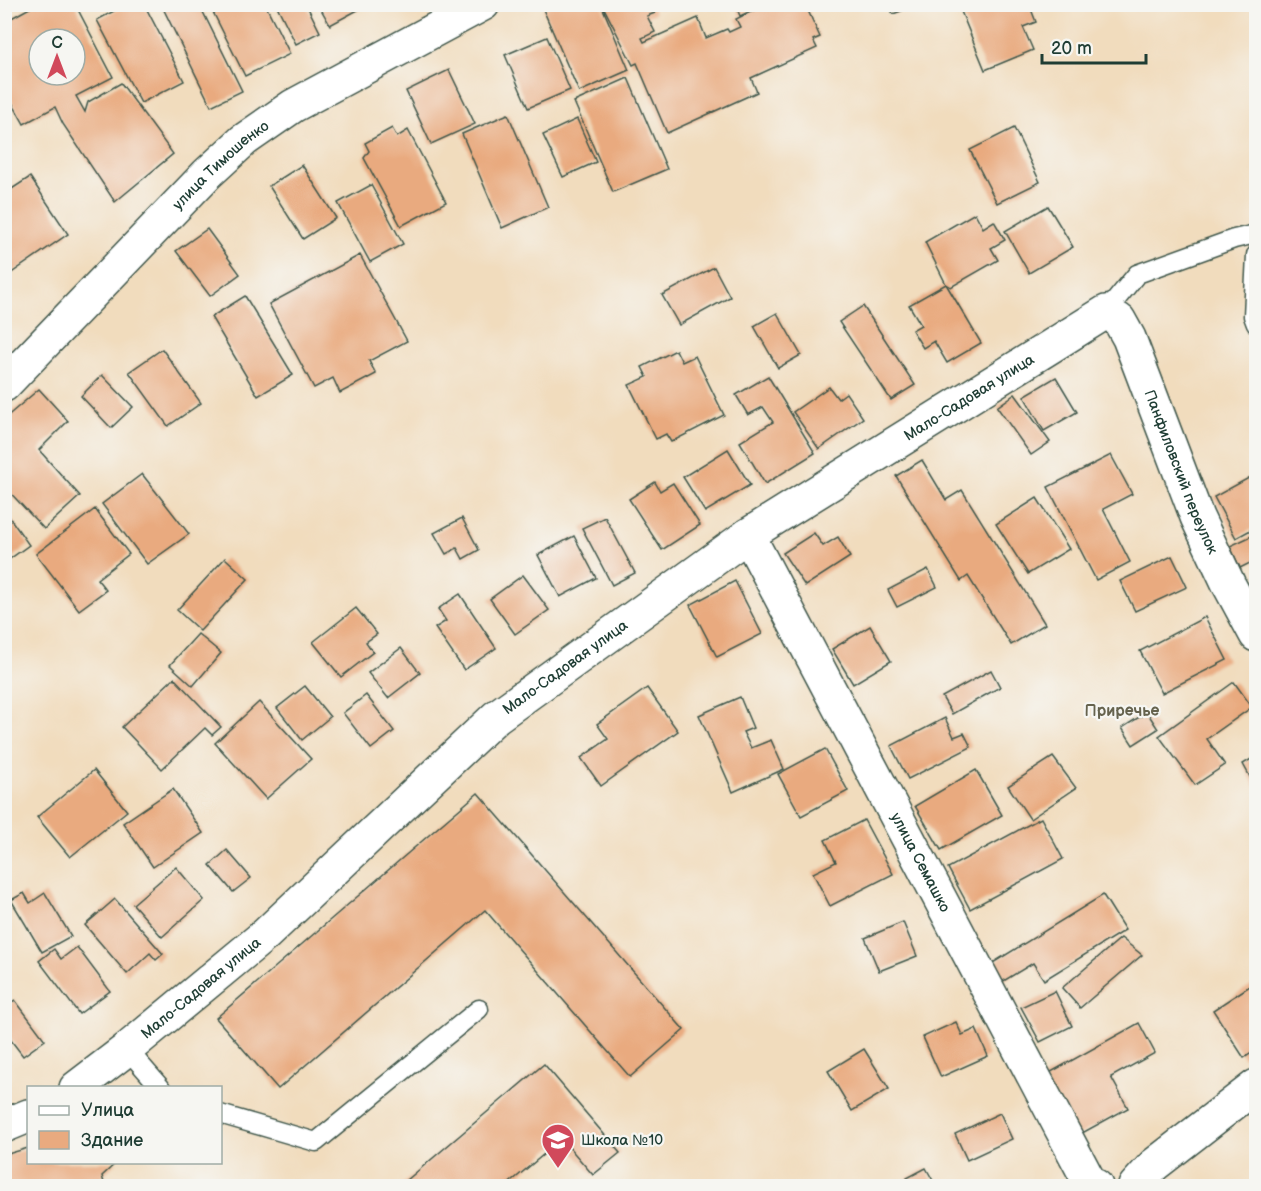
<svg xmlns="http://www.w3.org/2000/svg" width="1261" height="1191" viewBox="0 0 1261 1191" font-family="'Balsamiq Sans',sans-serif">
	<rect width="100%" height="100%" fill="#f6f6f2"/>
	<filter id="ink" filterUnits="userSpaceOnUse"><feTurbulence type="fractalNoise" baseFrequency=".0167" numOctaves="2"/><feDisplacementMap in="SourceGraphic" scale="12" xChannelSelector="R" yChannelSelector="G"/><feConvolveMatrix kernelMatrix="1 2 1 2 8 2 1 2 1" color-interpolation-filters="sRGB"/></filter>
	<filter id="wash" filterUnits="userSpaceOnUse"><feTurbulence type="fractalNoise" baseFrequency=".008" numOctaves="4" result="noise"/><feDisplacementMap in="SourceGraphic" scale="24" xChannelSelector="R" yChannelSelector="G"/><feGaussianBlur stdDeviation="1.35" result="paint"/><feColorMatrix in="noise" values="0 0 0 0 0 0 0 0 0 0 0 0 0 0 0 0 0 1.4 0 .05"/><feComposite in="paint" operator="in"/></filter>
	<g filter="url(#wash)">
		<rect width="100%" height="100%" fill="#f1dcbd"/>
		<g id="blocks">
			<g fill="#e9aa7f" fill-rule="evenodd">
				<path d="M37 4H75L113 77 76 96 85 112 88 102 121 83 173 154 115 202 63 124 55 107 24 124 4 88V22ZM39 39H75V75H39Z"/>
				<polygon points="127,4 144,4 184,81 141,103 97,20"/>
				<polygon points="161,4 199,4 242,91 211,106"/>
				<polygon points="209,4 265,4 290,54 245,76"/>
				<polygon points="276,4 306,4 320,32 296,44"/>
				<polygon points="318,4 369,4 330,25"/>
				<polygon points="553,4 601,4 629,70 579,92 543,9"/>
				<polygon points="602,4 651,4 655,13 647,16 655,32 642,38 644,42 698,18 706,38 727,29 729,32 740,27 736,19 767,4 792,4 794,9 805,4 820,37 813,40 817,48 751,78 757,92 667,133 637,63 633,65"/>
				<polygon points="727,4 748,4 751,11 740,16 736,6 729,9"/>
				<polygon points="958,4 1029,4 1036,22 1023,27 1033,50 985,70"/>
				<polygon points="889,5 917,5 893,14"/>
				<polygon points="547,37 570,90 528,108 505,55"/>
				<polygon points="449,70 475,124 431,144 406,91"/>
				<polygon points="628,78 667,169 613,192 574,102"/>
				<polygon points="508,114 548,207 502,228 462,134"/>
				<polygon points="577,119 596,162 563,177 543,135"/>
				<polygon points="392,128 397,137 408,130 446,202 401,226 364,158 369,151 365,143"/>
				<polygon points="1014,128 1040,182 997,203 970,150"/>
				<polygon points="302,165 336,218 303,239 269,186"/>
				<polygon points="30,177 68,234 10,274 4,266 4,194"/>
				<polygon points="371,185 403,244 370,262 338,203"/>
				<polygon points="1048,206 1073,247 1029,273 1005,231"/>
				<polygon points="975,213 983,228 994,221 1005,240 991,248 998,260 951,287 946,284 925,242"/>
				<polygon points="207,229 240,274 210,296 176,251"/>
				<polygon points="360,255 407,341 369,361 376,374 340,393 333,378 314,388 269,304"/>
				<polygon points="714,267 730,297 679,325 662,295"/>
				<polygon points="946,284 981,343 947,363 934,341 923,348 912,330 921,325 909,305"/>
				<polygon points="245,296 293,375 258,396 211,317"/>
				<polygon points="863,306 915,385 891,400 839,322"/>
				<polygon points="777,313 801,355 778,368 754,326"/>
				<polygon points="162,349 201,403 168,426 129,372"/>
				<polygon points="676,350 682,362 695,356 724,415 671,442 666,434 656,439 629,385 647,377 642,367"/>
				<polygon points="102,375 133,407 111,428 81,396"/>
				<polygon points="768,376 815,453 765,484 740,442 773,422 763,407 748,415 736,395"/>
				<polygon points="1056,377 1077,412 1044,431 1024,396"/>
				<polygon points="829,387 838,399 846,393 863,418 819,449 793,412"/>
				<polygon points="39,389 68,421 39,450 80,496 44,529 4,486 4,419"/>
				<polygon points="1015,394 1050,442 1031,455 997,407"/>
				<polygon points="728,449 750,485 705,512 683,477"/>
				<polygon points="1111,455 1132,494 1103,509 1130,562 1096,580 1048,487"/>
				<polygon points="922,460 946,500 962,490 1045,624 1011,645 968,576 961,581 896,476"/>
				<polygon points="142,474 189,534 147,564 102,504"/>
				<polygon points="1256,474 1256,527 1236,538 1214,497"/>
				<polygon points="655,482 660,491 673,483 700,525 662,550 629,499"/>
				<polygon points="1037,498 1069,549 1028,574 996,524"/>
				<polygon points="95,509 129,554 97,579 106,590 79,610 36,554"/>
				<polygon points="7,514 29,545 4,563 4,516"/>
				<polygon points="605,517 635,573 612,585 582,528"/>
				<polygon points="462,518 479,550 463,559 457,548 446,554 434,533"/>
				<polygon points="814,533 823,546 838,537 850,557 805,586 783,553"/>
				<polygon points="1256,534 1256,560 1240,568 1230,546"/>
				<polygon points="574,536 596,578 560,597 538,555"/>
				<polygon points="1172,556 1187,587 1135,611 1120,581"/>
				<polygon points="225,558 248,579 200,631 177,610"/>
				<polygon points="928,569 937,587 897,607 888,590"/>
				<polygon points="523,575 549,610 515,634 490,599"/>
				<polygon points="735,581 762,634 717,657 690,605"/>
				<polygon points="460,594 496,648 464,670 435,628 446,621 438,609"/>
				<polygon points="356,608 377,634 366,642 373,652 341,677 313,642"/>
				<polygon points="1205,617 1227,660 1162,693 1140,651"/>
				<polygon points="870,626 891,661 853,684 832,649"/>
				<polygon points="198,634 221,653 193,686 170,665"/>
				<polygon points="401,648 420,673 388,698 368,673"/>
				<polygon points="991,670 1000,687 952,714 942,697"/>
				<polygon points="174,678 221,727 212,735 205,728 162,769 122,727"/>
				<polygon points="1234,682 1252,707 1207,739 1225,765 1195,785 1159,736"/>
				<polygon points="305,686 330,717 302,740 277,708"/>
				<polygon points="647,688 678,731 601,786 581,758 608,739 597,724"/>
				<polygon points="366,695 394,731 371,749 343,713"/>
				<polygon points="740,697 753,728 743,732 751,748 771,740 784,769 733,792 699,715"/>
				<polygon points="259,702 311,759 266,799 215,743"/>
				<polygon points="1147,712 1158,729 1133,745 1122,728"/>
				<polygon points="945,718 954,737 964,733 971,747 908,779 891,746"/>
				<polygon points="825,749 848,791 801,816 778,774"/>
				<polygon points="1256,756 1256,788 1243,764"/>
				<polygon points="1053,757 1076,788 1030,819 1008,786"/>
				<polygon points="94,770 127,811 70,857 37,817"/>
				<polygon points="976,770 1002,815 941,850 915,806"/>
				<polygon points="173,789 203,833 153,867 123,823"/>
				<polygon points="478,793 684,1030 630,1077 485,910 278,1089 216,1018"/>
				<polygon points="1041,818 1063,859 970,909 948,868"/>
				<polygon points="864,820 893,874 830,906 813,873 836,862 825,840"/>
				<polygon points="227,850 251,878 233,892 210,865"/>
				<polygon points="176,867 204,900 162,937 133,904"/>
				<polygon points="24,893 30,903 45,893 71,936 42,952 11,900"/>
				<polygon points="1103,895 1125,930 1044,980 1033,963 1002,982 991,964"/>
				<polygon points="115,899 163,954 156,960 150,953 127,974 85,925"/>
				<polygon points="903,922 917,956 879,971 865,938"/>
				<polygon points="1121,938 1142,955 1080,1008 1062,988"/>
				<polygon points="77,947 110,991 79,1014 39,961 54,949 61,959"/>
				<polygon points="1256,982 1256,1050 1244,1058 1213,1010"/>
				<polygon points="1055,991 1072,1026 1040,1042 1021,1007"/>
				<polygon points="15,1000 45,1040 23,1056 7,1035 4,1037 4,1007"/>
				<polygon points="956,1022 962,1035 976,1029 988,1056 941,1077 923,1037"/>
				<polygon points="1139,1023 1155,1053 1111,1077 1128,1108 1075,1137 1042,1077"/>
				<polygon points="864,1049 889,1089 852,1111 828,1071"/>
				<polygon points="544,1064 620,1153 593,1175 562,1139 506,1186 400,1186"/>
				<polygon points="1000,1113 1012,1139 967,1160 955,1134"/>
				<polygon points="28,1148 28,1162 117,1162 102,1176 105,1186 4,1186 4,1155"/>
				<polygon points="926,1168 936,1186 911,1186 907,1178"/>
			</g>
		</g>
	</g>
	<g filter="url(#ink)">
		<use href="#blocks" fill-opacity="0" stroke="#3e5549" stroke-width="1.5"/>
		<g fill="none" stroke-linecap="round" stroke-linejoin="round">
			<defs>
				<g id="lane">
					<polyline points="1256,255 1253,316 1256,324"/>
					<polyline points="1106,312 1137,274 1234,239 1256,234"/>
					<polyline points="127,1049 161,1088"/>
					<polyline points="220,1114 316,1142 479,1009"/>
				</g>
				<g id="street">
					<path id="s1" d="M4 385 207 174 244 140 293 106 483 4"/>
					<path id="s2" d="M748 535 1090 1183 1096 1186"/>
					<path id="s3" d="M76 1088 127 1049 266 934 496 717 748 535 1106 312 1119 320 1129 338 1197 517 1229 585 1256 635"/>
					<polyline points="4,1126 28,1116"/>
					<polyline points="1135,1186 1154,1165 1256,1086"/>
				</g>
			</defs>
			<use href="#lane" stroke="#3e5549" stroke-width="21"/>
			<use href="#street" stroke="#3e5549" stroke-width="36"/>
			<use href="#lane" stroke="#fff" stroke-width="18"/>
			<use href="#street" stroke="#fff" stroke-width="33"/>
		</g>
	</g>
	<defs>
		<symbol id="school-pin" viewBox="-11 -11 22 30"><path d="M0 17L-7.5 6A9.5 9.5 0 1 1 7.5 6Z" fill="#d1495b" stroke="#f6f6f2"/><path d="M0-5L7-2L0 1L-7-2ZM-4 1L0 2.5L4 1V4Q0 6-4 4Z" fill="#fff"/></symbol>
	</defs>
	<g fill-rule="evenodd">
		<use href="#school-pin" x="539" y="1121" width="38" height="52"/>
	</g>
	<g text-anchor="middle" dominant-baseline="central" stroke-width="4.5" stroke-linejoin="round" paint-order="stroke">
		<g font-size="15" fill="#1f3d34" stroke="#f6f6f2">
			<text stroke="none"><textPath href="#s1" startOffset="309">улица Тимошенко</textPath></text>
			<text stroke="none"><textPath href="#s3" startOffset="1132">Мало-Садовая улица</textPath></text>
			<text stroke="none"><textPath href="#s3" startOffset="1473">Панфиловский переулок</textPath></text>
			<text stroke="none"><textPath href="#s3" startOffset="646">Мало-Садовая улица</textPath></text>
			<text stroke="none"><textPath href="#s2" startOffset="370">улица Семашко</textPath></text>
			<text stroke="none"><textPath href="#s3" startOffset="160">Мало-Садовая улица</textPath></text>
		</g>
		<g font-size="15" fill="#1f3d34" stroke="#f6f6f2" text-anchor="start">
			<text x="581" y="1140">Школа №10</text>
		</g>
		<g font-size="16" font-weight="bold" fill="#66634e" stroke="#f6f6f2">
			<text x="1122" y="711">Приречье</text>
		</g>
	</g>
	<rect width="1261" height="1191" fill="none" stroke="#f6f6f2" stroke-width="24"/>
	<rect x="27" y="1086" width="195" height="78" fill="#f6f6f2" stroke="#a0aca6" stroke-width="1.5"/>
	<rect x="39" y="1106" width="30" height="9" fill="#ffffff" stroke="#a0aca6" stroke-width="1.5"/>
	<text x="81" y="1116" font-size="18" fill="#1f3d34">Улица</text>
	<rect x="39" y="1131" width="30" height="18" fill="#e9aa7f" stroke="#a0aca6" stroke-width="1.5"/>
	<text x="81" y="1146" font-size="18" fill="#1f3d34">Здание</text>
	<g transform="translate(57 57)"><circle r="28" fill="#f6f6f2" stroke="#a0aca6" stroke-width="1.5"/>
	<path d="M0-4.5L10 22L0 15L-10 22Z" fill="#d1495b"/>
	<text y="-9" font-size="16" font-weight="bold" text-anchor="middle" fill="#1f3d34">С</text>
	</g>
	<path d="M1042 54v9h104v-9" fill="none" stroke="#1f3d34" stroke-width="3"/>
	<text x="1051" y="54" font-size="18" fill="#1f3d34" stroke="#f6f6f2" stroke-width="4.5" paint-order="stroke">20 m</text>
</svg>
